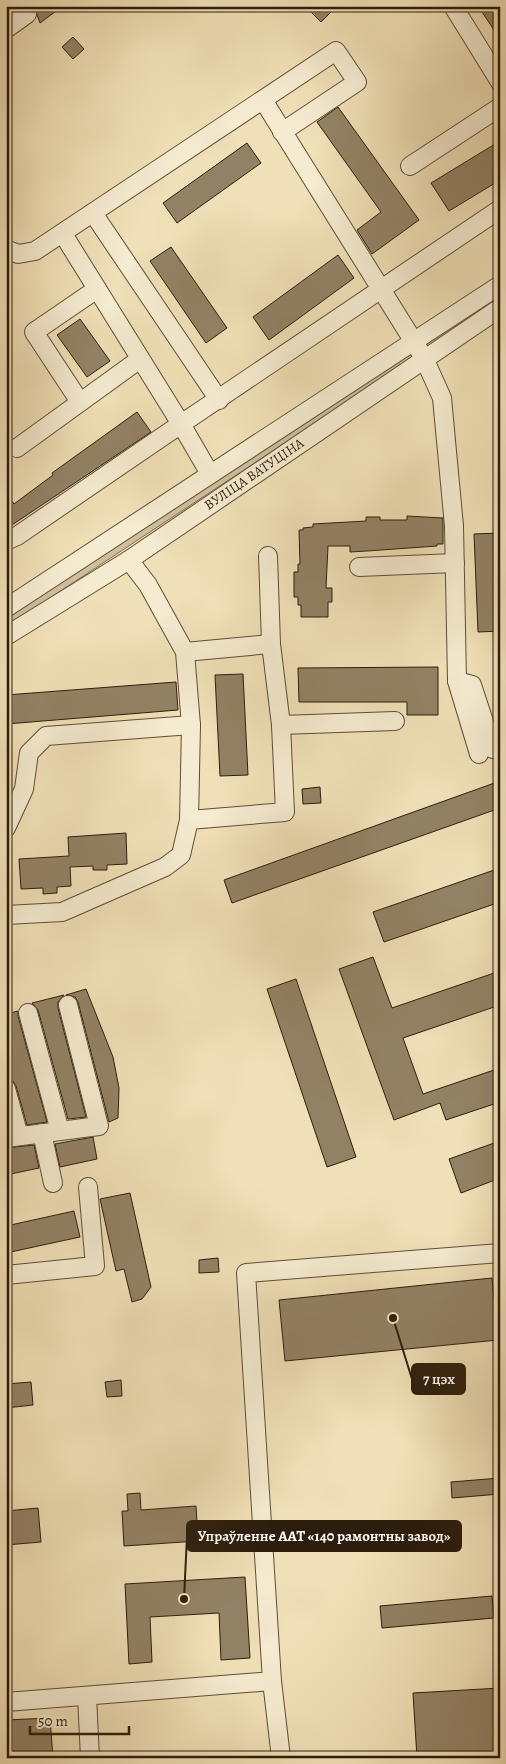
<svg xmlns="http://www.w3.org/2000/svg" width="506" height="1764" viewBox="0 0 506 1764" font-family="Alegreya,serif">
	<rect width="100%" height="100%" fill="#f0e0b7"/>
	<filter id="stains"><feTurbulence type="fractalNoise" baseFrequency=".004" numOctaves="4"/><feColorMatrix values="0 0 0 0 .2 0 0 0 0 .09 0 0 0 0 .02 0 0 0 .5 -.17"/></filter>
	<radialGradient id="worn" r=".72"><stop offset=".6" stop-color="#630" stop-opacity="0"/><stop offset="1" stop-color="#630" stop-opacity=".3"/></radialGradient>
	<polygon fill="#cfbf9a" stroke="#7e6e53" points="500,293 500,301 6,627 6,619"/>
	<g fill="#928265" stroke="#2c1d0c">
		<polygon points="34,6 63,6 40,23"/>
		<polygon points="305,6 337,6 321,22"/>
		<polygon points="478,6 500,6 500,39"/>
		<polygon points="73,37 84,49 73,59 62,47"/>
		<polygon points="338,107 419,220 372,254 357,230 381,212 317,122"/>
		<polygon points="500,141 500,180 449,211 431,183"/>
		<polygon points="247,143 261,163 177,223 163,203"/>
		<polygon points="171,247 227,328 206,343 150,261"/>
		<polygon points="338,255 354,278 269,340 253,317"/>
		<polygon points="80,319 110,361 87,377 57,335"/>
		<polygon points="137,412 151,432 6,529 6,492 14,504 53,475 52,473"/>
		<polygon points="407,516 443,518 443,544 437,544 437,546 367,551 350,552 350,546 328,546 326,588 332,588 332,602 328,602 328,617 301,617 301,605 298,605 298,597 294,597 294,572 298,572 298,564 300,564 299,530 303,530 303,528 313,527 313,524 366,521 366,517 380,517 380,520 407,520"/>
		<polygon points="500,533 500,631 478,632 474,534"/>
		<polygon points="438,667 438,715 407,715 407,702 299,702 298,668"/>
		<polygon points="243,674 248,775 220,776 215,675"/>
		<polygon points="176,682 178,710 6,724 6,695"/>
		<polygon points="500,781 500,808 232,903 224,880"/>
		<polygon points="320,787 321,803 303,804 302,789"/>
		<polygon points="126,833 127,864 107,865 107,870 93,870 93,866 70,867 71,886 57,887 57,893 43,894 43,888 21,889 19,859 69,856 68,837"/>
		<polygon points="500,868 500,902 384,942 373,912"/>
		<polygon points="373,957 392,1008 500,971 500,1005 403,1038 423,1094 500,1068 500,1102 446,1120 440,1103 394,1120 339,969"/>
		<polygon points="296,979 356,1157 327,1167 267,989"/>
		<polygon points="86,989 113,1057 119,1088 118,1118 109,1122 78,1002 75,997 66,995"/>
		<polygon points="64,995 58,1002 58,1008 86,1117 68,1119 38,1010 32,1003"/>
		<polygon points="18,1011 18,1016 47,1122 27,1125 16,1086 13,1081 6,1079 6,1014"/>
		<polygon points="93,1137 97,1159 60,1167 55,1144"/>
		<polygon points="500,1141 500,1178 461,1193 449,1159"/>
		<polygon points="34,1145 39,1168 6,1175 6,1148"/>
		<polygon points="130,1193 151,1287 142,1299 132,1302 124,1269 116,1271 100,1199"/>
		<polygon points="74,1211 80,1237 6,1253 6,1226"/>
		<polygon points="218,1258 219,1272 199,1273 199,1260"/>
		<polygon points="492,1278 498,1340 285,1361 279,1300"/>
		<polygon points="121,1380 122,1396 107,1397 105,1382"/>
		<polygon points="31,1382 33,1405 6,1408 6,1384"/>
		<polygon points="500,1478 500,1494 452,1498 451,1482"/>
		<polygon points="140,1493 141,1510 196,1506 198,1541 124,1546 122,1511 128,1511 127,1494"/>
		<polygon points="38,1508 41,1542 6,1545 6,1511"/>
		<polygon points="245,1577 250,1658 221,1660 219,1613 150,1617 152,1662 129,1664 125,1584"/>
		<polygon points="492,1596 494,1618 382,1628 380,1606"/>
		<polygon points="500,1688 500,1758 417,1758 413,1693"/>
		<polygon points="50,1718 53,1758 6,1758 6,1720"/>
	</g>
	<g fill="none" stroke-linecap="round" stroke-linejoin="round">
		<defs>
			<g id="minor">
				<polyline points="453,6 500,82"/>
				<polyline points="6,29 27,14"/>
				<polyline points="263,100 424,358 442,398 454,526 457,681 479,754"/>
				<polyline points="410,166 500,107"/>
				<polyline points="93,213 219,400"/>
				<polyline points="63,234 181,424 500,209"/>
				<polyline points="6,249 18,254 35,251 336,51 357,82 282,132"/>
				<polyline points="80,402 34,332 97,289"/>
				<polyline points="17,448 140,359"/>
				<polyline points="6,541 17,536 181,424 210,474"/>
				<polyline points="129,560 148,585 185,652 191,725 189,820"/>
				<polyline points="359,567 455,563"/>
				<polyline points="6,608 500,285"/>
				<polyline points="6,636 129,560 500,308"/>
				<polyline points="185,652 271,644"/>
				<polyline points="457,681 472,685 493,749"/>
				<polyline points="281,725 395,721"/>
				<polyline points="6,828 24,789 29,753 46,736 191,725"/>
				<polyline points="6,915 62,912 165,867 181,855 189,820 285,812 281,725 271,644 268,556"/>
				<polyline points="28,1013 60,1131"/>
				<polyline points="6,1089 19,1136"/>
				<polyline points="42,1133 53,1183"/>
				<polyline points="6,1138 99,1126 68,1005"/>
				<polyline points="6,1275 95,1266 88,1187"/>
				<polyline points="87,1696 90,1758"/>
				<polyline points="6,1702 272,1681"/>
				<polyline points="281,1758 272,1681 246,1273 500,1253"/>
			</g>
		</defs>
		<use href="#minor" stroke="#5d4e37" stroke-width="20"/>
		<use href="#minor" stroke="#f5ebd0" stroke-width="18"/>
	</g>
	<g text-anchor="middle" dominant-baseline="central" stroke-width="4.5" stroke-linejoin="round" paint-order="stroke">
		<g font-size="14" fill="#2c1d0c" stroke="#f5ebd0">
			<text transform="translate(254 474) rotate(-34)">ВУЛІЦА ВАТУЦІНА</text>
		</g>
	</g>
	<path fill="none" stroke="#2c1d0c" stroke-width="2" d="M393 1318L412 1379M184 1599L187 1536"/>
	<g fill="#2c1d0c" stroke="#f5ebd0" stroke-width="2">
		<circle cx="393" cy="1318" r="5"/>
		<circle cx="184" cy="1599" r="5"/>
	</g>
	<g fill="#2c1d0c" stroke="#2c1d0c" stroke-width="2">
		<rect x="412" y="1364" width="53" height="30" rx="5"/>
		<rect x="187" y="1521" width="274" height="30" rx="5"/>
	</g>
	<g font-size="15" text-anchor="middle" font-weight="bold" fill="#fff">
		<text x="439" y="1384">7 цэх</text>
		<text x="324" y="1541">Упраўленне ААТ «140 рамонтны завод»</text>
	</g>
	<rect width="506" height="1764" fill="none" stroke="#f0e0b7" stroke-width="25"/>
	<rect x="8" y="8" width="491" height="1749" fill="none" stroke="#2c1d0c" stroke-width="2.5"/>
	<rect x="12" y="12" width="481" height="1739" fill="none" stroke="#2c1d0c"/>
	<path d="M30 1726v8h99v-8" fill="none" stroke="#2c1d0c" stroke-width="2.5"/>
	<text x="38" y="1726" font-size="15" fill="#2c1d0c" stroke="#f5ebd0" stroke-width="4" paint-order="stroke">50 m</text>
	<rect width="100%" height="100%" filter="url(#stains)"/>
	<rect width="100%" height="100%" fill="url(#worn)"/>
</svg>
